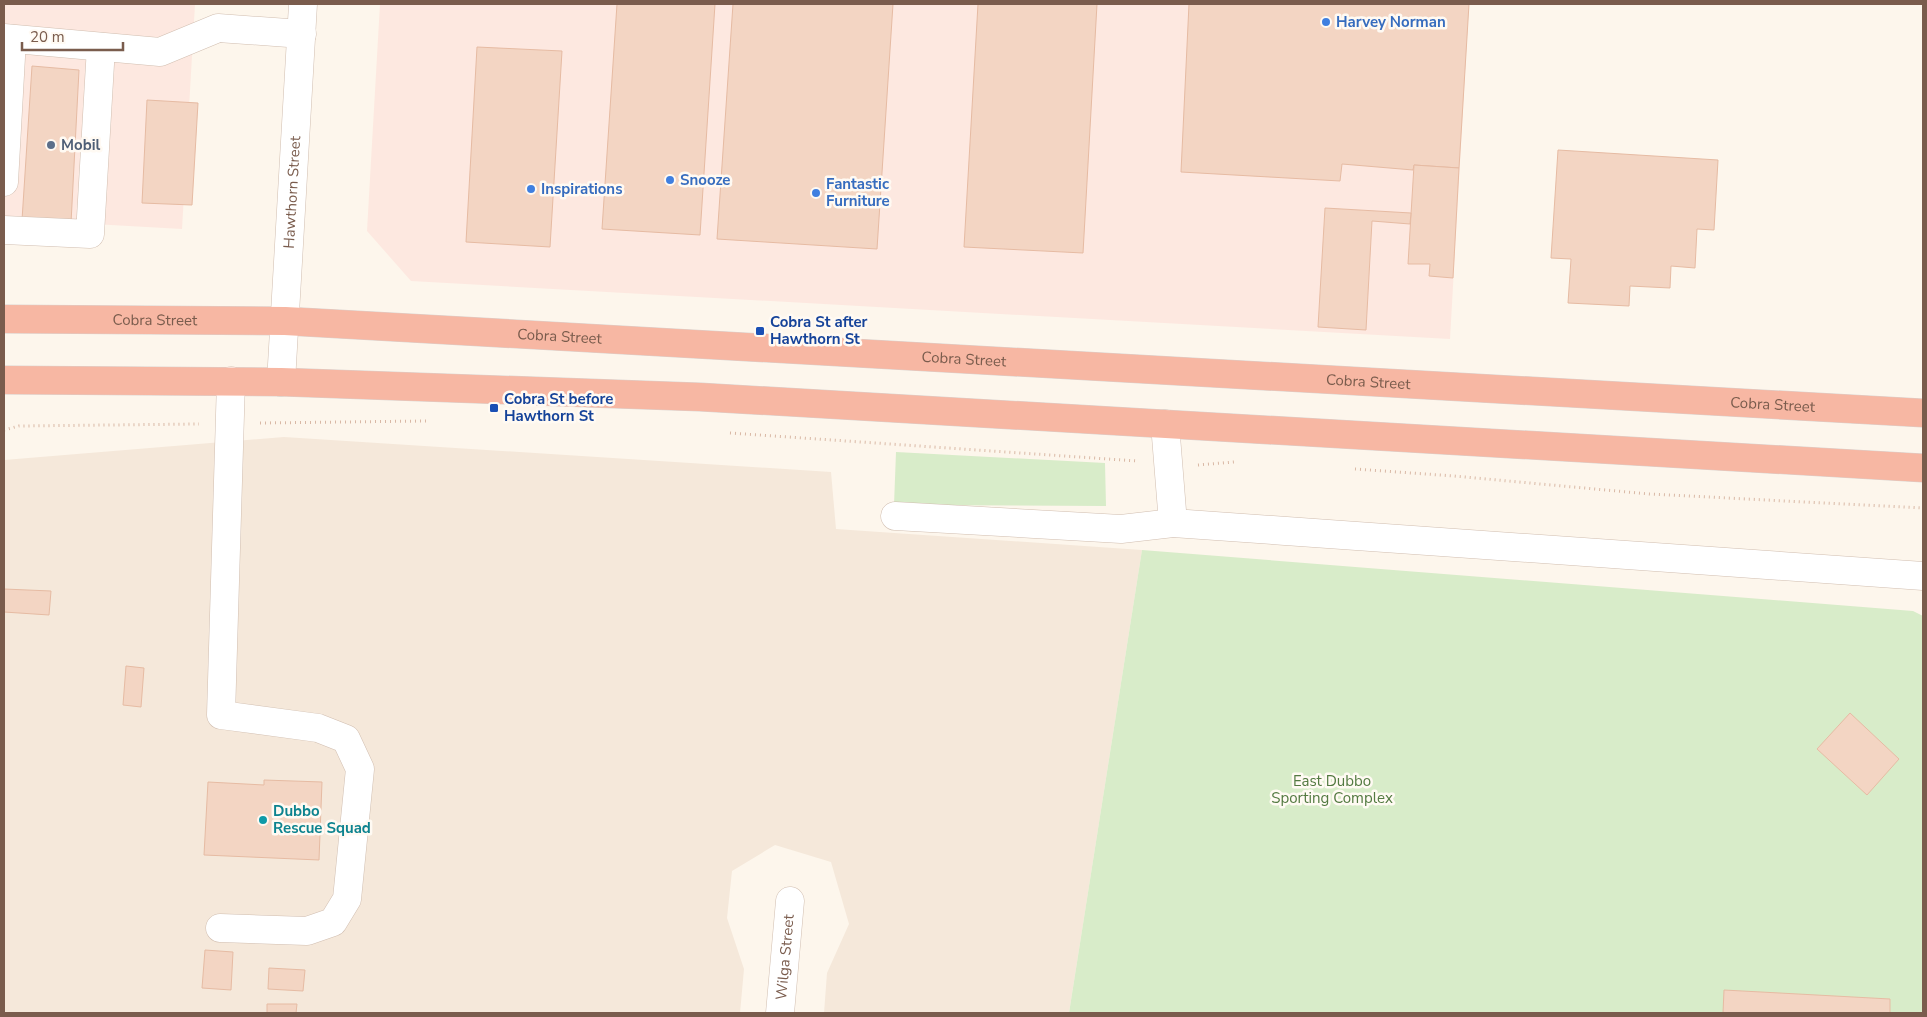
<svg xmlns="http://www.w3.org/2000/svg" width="1927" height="1017" viewBox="0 0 1927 1017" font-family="'Nunito Sans',sans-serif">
	<rect width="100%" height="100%" fill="#fdf6ec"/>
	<polygon fill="#f5e8da" points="284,437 831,472 836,529 1142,550 1069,1013 824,1013 827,973 849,924 831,862 775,845 732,871 727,918 744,969 740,1013 4,1013 4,460"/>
	<g fill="#fde8e0">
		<polygon points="4,4 195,4 182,229 4,219"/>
		<polygon points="380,4 1469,4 1450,339 411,281 367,231"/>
	</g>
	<g fill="#d8ecc9">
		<polygon points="896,452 1105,463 1106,506 894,505"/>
		<polygon points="1142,550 1913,611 1923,616 1923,1013 1069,1013"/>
	</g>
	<g fill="#f3d5c3" stroke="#e6bba3">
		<polygon points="617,4 715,4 700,235 602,229"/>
		<polygon points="733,4 893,4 877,249 717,239"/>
		<polygon points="978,4 1097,4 1083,253 964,247"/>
		<polygon points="1189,4 1469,4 1459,168 1414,165 1413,170 1342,164 1340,181 1181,172"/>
		<polygon points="477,47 562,51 550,247 466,242"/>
		<polygon points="32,66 79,70 71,223 22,220"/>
		<polygon points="147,100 198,103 192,205 142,203"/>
		<polygon points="1558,150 1718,160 1714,230 1697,229 1695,268 1671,266 1670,288 1630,286 1629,306 1568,303 1571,259 1551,258"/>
		<polygon points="1414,165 1459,168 1453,278 1429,276 1430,264 1408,264"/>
		<polygon points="1325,208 1411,213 1410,224 1372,221 1366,330 1318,327"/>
		<polygon points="4,589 51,591 49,615 4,612"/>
		<polygon points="126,666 144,668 141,707 123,705"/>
		<polygon points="1850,713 1899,759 1867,795 1817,749"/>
		<polygon points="264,780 322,782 319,860 204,855 208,782 264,785"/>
		<polygon points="205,950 233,952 231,990 202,988"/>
		<polygon points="269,968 305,970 303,991 268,989"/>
		<polygon points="1724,990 1890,999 1890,1013 1723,1013"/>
		<polygon points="267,1004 297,1004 296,1013 267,1013"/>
	</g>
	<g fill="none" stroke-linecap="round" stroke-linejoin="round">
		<defs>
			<g id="minor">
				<polyline points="4,38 160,52 218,28 302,34"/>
				<polyline points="4,182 12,39"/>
				<polyline points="4,230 90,234 101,47"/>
				<path id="s1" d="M281 382 303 4"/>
				<polyline points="1165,424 1173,523"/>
				<polyline points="895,516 1121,529 1173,523 1923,576"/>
				<polyline points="220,928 307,931 333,922 347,899 360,769 346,739 318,728 221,715 231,381"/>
				<path id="s2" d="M780 1013 790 901"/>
			</g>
			<g id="highway">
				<path id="s3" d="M4 319 285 321 1923 413"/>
				<polyline points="4,380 281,382 700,397 1923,468"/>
			</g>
		</defs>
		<use href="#minor" stroke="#d1beb0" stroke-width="29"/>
		<use href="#highway" stroke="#dad1cd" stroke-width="29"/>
		<g stroke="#d9b8a5" stroke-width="3" stroke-dasharray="1 4" stroke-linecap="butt">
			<polyline points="260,423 426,421"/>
			<polyline points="4,430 19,426 199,424"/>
			<polyline points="730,433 1137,461"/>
			<polyline points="1198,465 1234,462"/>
			<polyline points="1355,469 1454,476 1649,494 1923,508"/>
		</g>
		<use href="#minor" stroke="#fff" stroke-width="28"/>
		<use href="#highway" stroke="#f7b7a3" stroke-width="28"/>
	</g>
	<g fill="#3f7fe0" stroke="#fffaf3" stroke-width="2">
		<circle cx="1326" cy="22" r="5"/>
		<circle cx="670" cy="180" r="5"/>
		<circle cx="531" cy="189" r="5"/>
		<circle cx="816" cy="193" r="5"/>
	</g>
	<circle fill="#5c6f8a" stroke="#fffaf3" stroke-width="2" cx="51" cy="145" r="5"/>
	<g fill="#1a4fb4" stroke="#fffaf3" stroke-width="2">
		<rect x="755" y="326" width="10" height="10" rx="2.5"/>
		<rect x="489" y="403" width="10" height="10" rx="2.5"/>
	</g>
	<circle fill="#0f9aa8" stroke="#fffaf3" stroke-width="2" cx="263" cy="820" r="5"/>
	<g text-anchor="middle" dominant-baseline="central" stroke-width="5" stroke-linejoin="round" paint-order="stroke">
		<g font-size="15" font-weight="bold" fill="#366cbe" stroke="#fffaf3" text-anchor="start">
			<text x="1336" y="22">Harvey Norman</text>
			<text x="680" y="180">Snooze</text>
			<text x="826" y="184">Fantastic<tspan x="826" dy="17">Furniture</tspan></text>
			<text x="541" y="189">Inspirations</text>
		</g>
		<g font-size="15" font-weight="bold" fill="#4e5e75" stroke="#fffaf3" text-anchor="start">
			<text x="61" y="145">Mobil</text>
		</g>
		<g font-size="15" fill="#7a5c4d" stroke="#fffaf3">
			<text stroke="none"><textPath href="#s1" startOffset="190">Hawthorn Street</textPath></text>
			<text stroke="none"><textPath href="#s3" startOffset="151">Cobra Street</textPath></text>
			<text stroke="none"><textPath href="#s3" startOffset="556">Cobra Street</textPath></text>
			<text stroke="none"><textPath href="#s3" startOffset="961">Cobra Street</textPath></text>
			<text stroke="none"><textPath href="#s3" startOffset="1366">Cobra Street</textPath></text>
			<text stroke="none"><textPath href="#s3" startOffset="1771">Cobra Street</textPath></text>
			<text stroke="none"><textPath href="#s2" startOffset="56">Wilga Street</textPath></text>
		</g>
		<g font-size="15" font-weight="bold" fill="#164399" stroke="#fffaf3" text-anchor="start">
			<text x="770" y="322">Cobra St after<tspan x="770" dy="17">Hawthorn St</tspan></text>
			<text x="504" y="399">Cobra St before<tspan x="504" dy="17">Hawthorn St</tspan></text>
		</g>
		<g font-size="15" fill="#537a41" stroke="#fffaf3">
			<text x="1332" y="781">East Dubbo<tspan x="1332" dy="17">Sporting Complex</tspan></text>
		</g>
		<g font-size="15" font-weight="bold" fill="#0d838f" stroke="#fffaf3" text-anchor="start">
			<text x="273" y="811">Dubbo<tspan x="273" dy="17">Rescue Squad</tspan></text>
		</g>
	</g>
	<rect width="1927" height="1017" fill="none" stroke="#7a5c4d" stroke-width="10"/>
	<path d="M22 42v8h101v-8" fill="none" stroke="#7a5c4d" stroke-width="2.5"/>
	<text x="30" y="42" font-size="15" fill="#7a5c4d" stroke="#fffaf3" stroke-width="4" paint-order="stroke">20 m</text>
</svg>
